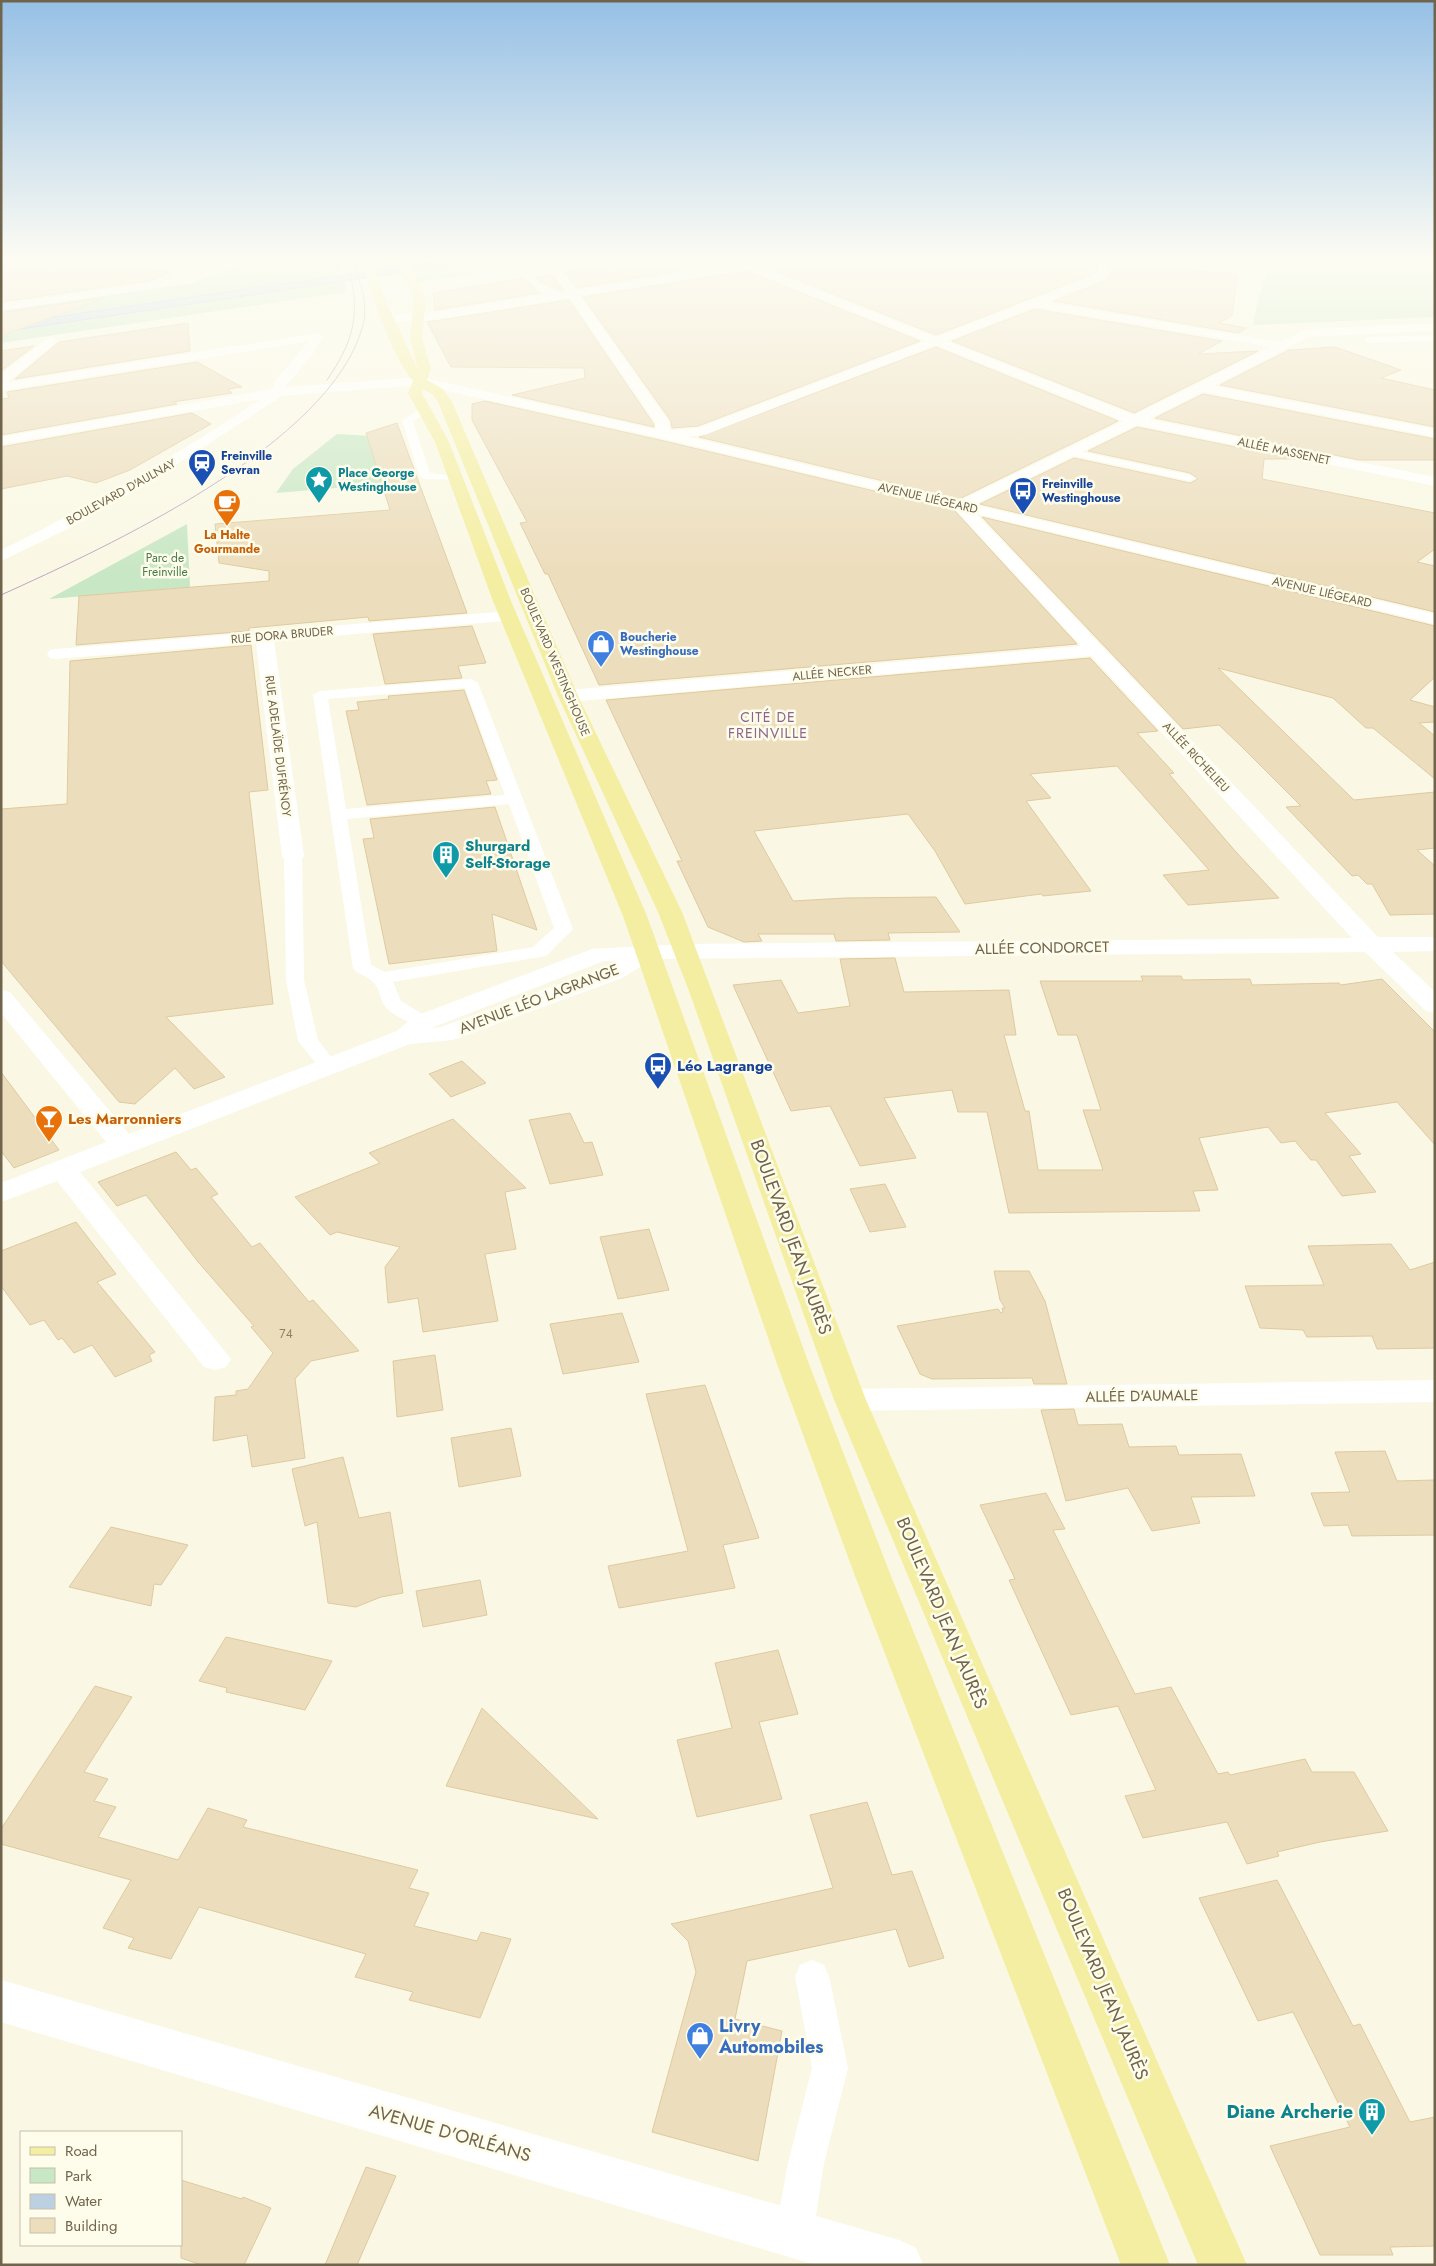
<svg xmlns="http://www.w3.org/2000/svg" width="1436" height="2266" viewBox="0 0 1436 2266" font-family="Jost,sans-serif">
	<rect width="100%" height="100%" fill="#faf8e4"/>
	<g fill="#c8e7c4">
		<polygon points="256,258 333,258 342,275 1,325 1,308 192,280"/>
		<polygon points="500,258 573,258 413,283 409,272"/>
		<polygon points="1252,258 1435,258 1435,317 1253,325 1257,304 1268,270"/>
		<polygon points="345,281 346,292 1,343 1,332"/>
		<polygon points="337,434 372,436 385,484 276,493 293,469"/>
		<polygon points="187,524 190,587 49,599"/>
	</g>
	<polygon fill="#bbd1e2" stroke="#a2bdd3" points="458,258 500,258 1,332 1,325"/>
	<g fill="#ecddbc" stroke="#dfcaa0">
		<polygon points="654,258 722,258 729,263 577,288 565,272"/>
		<polygon points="801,258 1094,258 1097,270 1096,273 936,335 766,267"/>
		<polygon points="1108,258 1149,258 1144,267 1238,274 1232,316 1219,323 1247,328 1238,333 1054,301 1107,280 1111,270"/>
		<polygon points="1,262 165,271 163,272 171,273 149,281 1,302"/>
		<polygon points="747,271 920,341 698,426 672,428 671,421 583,297"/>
		<polygon points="552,274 563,290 558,290 539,282 536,277"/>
		<polygon points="524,278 540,293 435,310 433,293"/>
		<polygon points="104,298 1,336 1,313"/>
		<polygon points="569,300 653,423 654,427 512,395 585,378 584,368 451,367 427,322"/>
		<polygon points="1035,309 1222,341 1198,354 1258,351 1134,413 952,341"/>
		<polygon points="188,323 190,351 15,379 59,342"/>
		<polygon points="34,346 1,371 1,351"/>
		<polygon points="936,347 1118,421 959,499 699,437"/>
		<polygon points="1335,347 1401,370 1381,378 1435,390 1435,427 1220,385 1289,350"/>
		<polygon points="197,362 242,387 228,389 232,393 173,402 177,404 1,435 1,399 9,398 7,392"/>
		<polygon points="1203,394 1435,439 1435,460 1359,460 1155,418"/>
		<polygon points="485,401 664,441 954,510 1077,644 599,685 548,574 545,574 520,523 527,522 472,420 472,404"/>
		<polygon points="192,413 211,424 130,470 96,483 67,476 1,489 1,447"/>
		<polygon points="397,423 467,613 369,621 368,617 249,628 249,631 76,645 79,596 269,581 269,571 219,563 215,524 390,510 366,433"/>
		<polygon points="1137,427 1295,459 1264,459 1262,479 1435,513 1435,549 1417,562 1435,566 1435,612 980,504 1074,458 1190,483 1198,479 1190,473 1088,451"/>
		<polygon points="982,517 1435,626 1435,677 1410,700 1435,707 1435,722 1419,723 1435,736 1435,779 1373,728 1366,728 1333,698 1218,668 1354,800 1435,792 1435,848 1417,850 1435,866 1435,914 1390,915 1372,884 1367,884 1358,875 1352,876 1286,807 1301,806 1240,745 1219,725 1183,729"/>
		<polygon points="472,626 486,663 458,666 462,678 385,684 373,634"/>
		<polygon points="251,645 268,790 249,792 273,1004 166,1017 225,1077 194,1089 175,1068 135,1104 119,1102 1,961 1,809 67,804 70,661"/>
		<polygon points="1090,658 1158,731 1137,733 1174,773 1169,774 1236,852 1279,898 1188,905 1163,875 1209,870 1117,766 1030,774 1051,798 1026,801 1091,891 1043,896 1041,894 965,904 935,851 908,814 754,831 793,901 845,898 936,897 960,932 888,933 890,940 836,941 834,934 758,934 762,941 744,942 708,927 677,861 682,861 606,700"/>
		<polygon points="464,690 497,780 486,781 491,794 367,805 346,711 359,710 357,702 389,699 388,696"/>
		<polygon points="495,807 537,930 492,914 497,951 389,964 363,839 374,838 370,819"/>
		<polygon points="895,958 904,992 1009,990 1016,1035 1004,1035 1025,1111 1029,1111 1038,1170 1103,1170 1083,1110 1101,1110 1077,1035 1058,1035 1040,981 1143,981 1141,976 1181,976 1183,980 1250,979 1252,985 1339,983 1341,985 1382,979 1435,1032 1435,1145 1397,1102 1325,1113 1361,1154 1349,1156 1376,1192 1342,1196 1316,1160 1311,1160 1295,1141 1281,1143 1268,1127 1199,1138 1218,1190 1193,1191 1200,1211 1009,1213 987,1112 958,1112 952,1090 884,1098 916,1158 860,1166 830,1106 791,1111 733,985 781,980 798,1013 850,1006 840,959"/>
		<polygon points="462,1061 486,1083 451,1097 429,1074"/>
		<polygon points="1,1072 59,1150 14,1168 1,1151"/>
		<polygon points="570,1113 584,1143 592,1142 603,1175 550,1184 529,1120"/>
		<polygon points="453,1119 526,1188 505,1192 516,1249 485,1254 498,1321 423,1332 418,1298 388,1303 385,1267 400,1247 337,1232 330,1235 295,1197 380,1163 369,1153"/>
		<polygon points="176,1152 191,1170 196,1168 218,1194 211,1197 252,1247 260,1243 309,1302 313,1300 359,1351 311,1361 295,1379 305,1458 252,1467 247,1435 213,1441 215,1397 236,1395 236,1391 248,1389 273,1353 251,1327 254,1326 199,1263 146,1195 117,1206 98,1182"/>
		<polygon points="885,1184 906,1227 870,1232 850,1189"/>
		<polygon points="76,1222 116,1274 97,1282 155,1352 149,1355 152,1361 115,1377 92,1345 74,1353 62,1338 58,1340 44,1320 30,1325 1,1286 1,1251"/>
		<polygon points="649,1229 669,1290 618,1299 600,1237"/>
		<polygon points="1391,1244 1410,1270 1435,1262 1435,1348 1377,1349 1372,1336 1307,1337 1303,1330 1260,1328 1245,1286 1324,1285 1308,1246"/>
		<polygon points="994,1271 1029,1271 1045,1301 1067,1384 1034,1384 1032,1378 932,1379 920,1374 897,1326 998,1309 1001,1313 1003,1312 1002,1308 1005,1308 1000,1300"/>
		<polygon points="622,1313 639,1362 563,1374 550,1324"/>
		<polygon points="435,1355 443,1410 397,1417 393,1361"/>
		<polygon points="705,1385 759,1538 723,1545 735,1588 619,1608 608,1566 688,1551 646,1394"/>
		<polygon points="1074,1409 1078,1425 1122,1424 1129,1447 1176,1446 1179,1455 1241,1454 1255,1496 1191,1497 1200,1523 1152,1531 1128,1488 1066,1501 1041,1410"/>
		<polygon points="511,1428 521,1476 459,1487 451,1438"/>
		<polygon points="1385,1451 1397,1481 1435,1480 1435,1535 1352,1536 1348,1525 1324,1526 1311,1493 1350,1492 1335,1452"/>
		<polygon points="343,1457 359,1518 390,1512 403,1593 381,1597 356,1607 328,1603 317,1522 305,1526 292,1469"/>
		<polygon points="1046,1493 1065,1529 1053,1530 1135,1694 1171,1687 1218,1774 1228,1772 1230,1775 1305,1759 1312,1772 1354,1772 1388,1831 1320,1842 1277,1852 1279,1856 1247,1864 1227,1822 1143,1838 1125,1796 1156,1790 1118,1706 1071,1715 1009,1580 1015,1579 980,1505"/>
		<polygon points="111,1527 188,1545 161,1585 154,1584 151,1606 69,1587"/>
		<polygon points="480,1580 487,1615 423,1627 416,1591"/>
		<polygon points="226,1637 332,1661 305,1710 226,1692 227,1688 199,1681"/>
		<polygon points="778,1650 798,1714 759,1722 782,1799 697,1817 677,1740 732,1728 715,1663"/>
		<polygon points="95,1686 132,1697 84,1772 108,1779 94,1801 116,1807 98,1837 178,1860 208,1808 247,1820 243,1827 418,1870 409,1888 429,1893 414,1926 477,1941 481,1932 511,1939 480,2018 409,2000 413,1992 355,1977 366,1954 199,1907 171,1959 128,1948 134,1938 103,1928 131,1880 1,1844 1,1829"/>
		<polygon points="482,1708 543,1766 598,1819 446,1786"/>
		<polygon points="867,1802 892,1875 912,1871 944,1958 909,1967 896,1929 747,1961 735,2019 782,2031 758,2161 652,2132 696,1972 688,1941 671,1924 833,1888 810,1815"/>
		<polygon points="1277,1880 1353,2026 1360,2024 1410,2122 1435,2117 1435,2246 1390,2247 1393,2255 1320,2255 1270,2146 1350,2127 1293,2012 1258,2021 1199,1898"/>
		<polygon points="366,2167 396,2176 357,2265 325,2265"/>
		<polygon points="181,2180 242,2199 243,2197 271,2208 244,2265 202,2265 181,2258"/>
	</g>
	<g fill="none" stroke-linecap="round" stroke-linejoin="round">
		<g fill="#fff" fill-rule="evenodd">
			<path d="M526 269 529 270 538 283 562 294V298C547 300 531 286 524 275L457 286 453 283 457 280Z"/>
			<polygon points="1435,335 1435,341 1369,343 1364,340 1369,337"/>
			<polygon points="425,407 430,410 429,412 413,421 430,473 459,476 459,480 425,479 419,476 402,420"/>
			<polygon points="1069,449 1190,475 1196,478 1190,481 1065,454 1065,450"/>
			<path d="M471 679 478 683 573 929 546 956 393 982 401 1001 429 1018 432 1022 429 1026C418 1029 391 1015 384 1005 380 998 379 986 372 981 366 975 358 975 353 968L313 695 320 691ZM465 688 505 795 346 809 328 699ZM509 804 554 928 533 947 385 972 371 965 347 819Z"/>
			<polygon points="293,851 299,852 302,856 304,980 318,1040 339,1067 336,1071 329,1073 322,1071 298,1041 286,980 284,856 287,852"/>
			<polygon points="812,1960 824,1965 829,1976 848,2068 824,2163 813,2234 807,2247 794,2253 781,2247 775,2234 788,2163 812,2068 795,1976 800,1965"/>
		</g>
		<g fill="#fff" fill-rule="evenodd">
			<polygon points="8,258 77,258 191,265 196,268 191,271 13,261"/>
			<polygon points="245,258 261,258 192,283 1,311 1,304 190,277"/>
			<path d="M724 258H739L749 262 772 258H799L760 267 936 337 1097 274 1099 270 1096 258H1106L1109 270 1106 278 1047 302 1281 342 1307 329 1435 323V331L1309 337 1214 386 1435 429V437L1203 392 1149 419 1435 477V486L1137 425 970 507 1378 937H1435V951L1393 952 1435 992V1013L1426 1011 1365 952 653 959 622 978 453 1040 410 1044 80 1172 231 1359 226 1367 215 1370 204 1367 57 1181 1 1202V1183L106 1142 1 1013V990L10 992 129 1134 397 1031 413 1017 592 949 685 944 1352 938 1091 656 568 702 561 700 558 696 561 692 568 690 1081 646 952 506 955 503 1123 421 936 345 705 435 664 439 657 435 655 422 570 298 435 320 397 322 379 313 385 309 398 314 435 312 566 291 548 265 555 259 560 262 558 265 576 290 735 264ZM747 269 925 341 698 428 670 430 669 422 580 296ZM1035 307 1270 347 1134 415 947 341ZM604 961H617L604 968 441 1027 431 1028Z"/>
			<path d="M317 333 323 337 313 354 285 387 420 377 427 381 420 385 282 396 142 487 76 525 1 561V550C92 506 177 454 261 399L1 445V437L272 389 274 382 308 342 1 391V374L48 338 52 337 58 341 8 382Z"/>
			<polygon points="509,611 515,612 518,616 515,620 274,641 304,856 301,861 293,863 285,861 282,856 256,643 56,659 50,658 47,654 50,650 56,649"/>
			<polygon points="1435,1380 1435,1402 850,1411 838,1408 834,1400 838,1392 850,1389"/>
			<polygon points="1,1980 899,2240 916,2248 923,2265 816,2265 1,2022"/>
		</g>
		<polygon fill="#fff" fill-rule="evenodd" points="420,377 664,431 1435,614 1435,624 664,439 415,384 413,381"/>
		<path fill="#f4eea2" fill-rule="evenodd" d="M361 258H371L385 299 418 370 410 338 414 298 397 258H408L426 298 422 338 431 369 427 380 443 389 452 402 578 696 682 912 866 1400 1247 2265H1198L834 1400 689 991 658 912 558 696 438 402 433 395 423 389 422 393 449 442 511 601 647 916 809 1364 891 1576 1170 2265H1121L855 1576 777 1364 623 916 493 601 435 442 408 393 413 381C389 351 372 295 361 258Z"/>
		<g stroke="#bea4c3" stroke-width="1">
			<path d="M327 380C353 342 361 315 349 270"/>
			<path d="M1 595C107 547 332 444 363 325 369 302 359 279 352 258"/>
		</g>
	</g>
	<linearGradient id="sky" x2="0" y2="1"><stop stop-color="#96c0e6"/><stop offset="0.45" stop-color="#fdfcf3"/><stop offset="1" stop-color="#fdfcf3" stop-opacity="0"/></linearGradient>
	<rect width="1436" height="576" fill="url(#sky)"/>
	<defs>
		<symbol id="station-pin" viewBox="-11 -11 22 30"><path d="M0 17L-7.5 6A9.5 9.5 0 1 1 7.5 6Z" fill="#1a4fb4" stroke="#fefcea"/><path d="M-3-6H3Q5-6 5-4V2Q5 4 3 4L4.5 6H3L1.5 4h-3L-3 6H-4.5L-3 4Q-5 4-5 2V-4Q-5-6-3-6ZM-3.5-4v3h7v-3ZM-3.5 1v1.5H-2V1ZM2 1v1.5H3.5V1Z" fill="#fff"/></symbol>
		<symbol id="sight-pin" viewBox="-11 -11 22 30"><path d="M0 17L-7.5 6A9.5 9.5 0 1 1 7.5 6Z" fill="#0f9aa8" stroke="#fefcea"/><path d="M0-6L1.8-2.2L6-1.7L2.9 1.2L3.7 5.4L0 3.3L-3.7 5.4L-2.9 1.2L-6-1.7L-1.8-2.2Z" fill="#fff"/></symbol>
		<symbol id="bus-pin" viewBox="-11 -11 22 30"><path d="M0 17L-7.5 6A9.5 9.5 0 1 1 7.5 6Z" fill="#1a4fb4" stroke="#fefcea"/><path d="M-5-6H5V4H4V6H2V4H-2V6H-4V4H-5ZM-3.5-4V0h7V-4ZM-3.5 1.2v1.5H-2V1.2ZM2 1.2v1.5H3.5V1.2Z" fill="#fff"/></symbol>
		<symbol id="cafe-pin" viewBox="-11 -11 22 30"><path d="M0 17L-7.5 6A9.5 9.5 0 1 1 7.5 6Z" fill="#e8710a" stroke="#fefcea"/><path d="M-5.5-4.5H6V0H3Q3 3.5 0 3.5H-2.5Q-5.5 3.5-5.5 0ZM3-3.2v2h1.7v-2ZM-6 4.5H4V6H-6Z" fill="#fff"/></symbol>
		<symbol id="shop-pin" viewBox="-11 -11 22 30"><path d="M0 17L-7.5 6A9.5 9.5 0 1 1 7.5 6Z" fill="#3f7fe0" stroke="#fefcea"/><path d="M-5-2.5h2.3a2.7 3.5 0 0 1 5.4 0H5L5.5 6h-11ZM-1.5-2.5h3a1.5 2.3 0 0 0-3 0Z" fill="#fff"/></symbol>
		<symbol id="building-pin" viewBox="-11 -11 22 30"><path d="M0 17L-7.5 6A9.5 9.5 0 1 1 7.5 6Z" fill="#0f9aa8" stroke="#fefcea"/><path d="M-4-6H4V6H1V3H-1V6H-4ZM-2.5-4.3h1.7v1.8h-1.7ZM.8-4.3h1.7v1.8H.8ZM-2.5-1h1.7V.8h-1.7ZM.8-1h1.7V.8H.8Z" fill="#fff"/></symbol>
		<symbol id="bar-pin" viewBox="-11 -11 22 30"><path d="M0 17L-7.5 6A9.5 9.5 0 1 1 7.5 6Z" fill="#e8710a" stroke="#fefcea"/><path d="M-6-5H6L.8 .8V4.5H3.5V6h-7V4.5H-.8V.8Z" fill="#fff"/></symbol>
	</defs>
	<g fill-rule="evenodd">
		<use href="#station-pin" x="186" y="447" width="32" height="43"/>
		<use href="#sight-pin" x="303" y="464" width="32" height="43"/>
		<use href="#bus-pin" x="1007" y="475" width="32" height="43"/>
		<use href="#cafe-pin" x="211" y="487" width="32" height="43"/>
		<use href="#shop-pin" x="585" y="628" width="32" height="43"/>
		<use href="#building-pin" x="430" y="839" width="32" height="43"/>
		<use href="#bus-pin" x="642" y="1050" width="32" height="43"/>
		<use href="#bar-pin" x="33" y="1103" width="32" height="43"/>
		<use href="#shop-pin" x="684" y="2020" width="32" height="43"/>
		<use href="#building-pin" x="1356" y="2096" width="32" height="43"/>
	</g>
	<g text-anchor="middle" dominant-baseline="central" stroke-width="5" stroke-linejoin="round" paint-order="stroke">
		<g font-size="12" fill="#71644c" stroke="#fefcea">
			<text transform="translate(1284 451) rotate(12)">ALLÉE MASSENET</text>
			<text transform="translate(121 492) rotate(-29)">BOULEVARD D'AULNAY</text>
			<text transform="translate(928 498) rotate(13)">AVENUE LIÉGEARD</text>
			<text transform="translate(1322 592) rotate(13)">AVENUE LIÉGEARD</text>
			<text transform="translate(282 635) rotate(-5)">RUE DORA BRUDER</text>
			<text transform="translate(555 662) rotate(67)">BOULEVARD WESTINGHOUSE</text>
			<text transform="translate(832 673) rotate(-5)">ALLÉE NECKER</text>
			<text transform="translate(278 746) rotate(83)">RUE ADELAÏDE DUFRÉNOY</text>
			<text transform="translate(1196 757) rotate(47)">ALLÉE RICHELIEU</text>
		</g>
		<g font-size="12" font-weight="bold" fill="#164399" stroke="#fefcea" text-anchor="start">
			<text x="221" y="456">Freinville<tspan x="221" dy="14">Sevran</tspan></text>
			<text x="1042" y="484">Freinville<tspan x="1042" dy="14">Westinghouse</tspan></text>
		</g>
		<g font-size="12" font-weight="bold" fill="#0d838f" stroke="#fefcea" text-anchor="start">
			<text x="338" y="473">Place George<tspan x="338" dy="14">Westinghouse</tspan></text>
		</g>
		<g font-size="12" font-weight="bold" fill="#c56008" stroke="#fefcea">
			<text x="227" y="535">La Halte<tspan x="227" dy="14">Gourmande</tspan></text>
		</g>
		<g font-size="12" fill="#487b48" stroke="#fefcea">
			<text x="165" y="558">Parc de<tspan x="165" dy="14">Freinville</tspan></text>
		</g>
		<g font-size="12" font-weight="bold" fill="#366cbe" stroke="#fefcea" text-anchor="start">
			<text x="620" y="637">Boucherie<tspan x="620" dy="14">Westinghouse</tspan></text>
		</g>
		<g font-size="12" fill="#908268">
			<text x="286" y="1334">74</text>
		</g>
		<g font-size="14" letter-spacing="1" fill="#8c648d" stroke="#fefcea">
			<text x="768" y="717">CITÉ DE<tspan x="768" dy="16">FREINVILLE</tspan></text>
		</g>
		<g font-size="15" font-weight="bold" fill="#0d838f" stroke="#fefcea" text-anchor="start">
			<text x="465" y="846">Shurgard<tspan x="465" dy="17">Self-Storage</tspan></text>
		</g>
		<g font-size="15" fill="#71644c" stroke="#fefcea">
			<text transform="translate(1042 948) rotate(-1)">ALLÉE CONDORCET</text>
			<text transform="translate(539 999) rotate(-21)">AVENUE LÉO LAGRANGE</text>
			<text transform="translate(1142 1396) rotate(-1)">ALLÉE D'AUMALE</text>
		</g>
		<g font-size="15" font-weight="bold" fill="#164399" stroke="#fefcea" text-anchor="start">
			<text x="677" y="1066">Léo Lagrange</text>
		</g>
		<g font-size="15" font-weight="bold" fill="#c56008" stroke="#fefcea" text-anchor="start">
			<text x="68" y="1119">Les Marronniers</text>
		</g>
		<g font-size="18" fill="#71644c" stroke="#fefcea">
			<text transform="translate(791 1237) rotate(70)">BOULEVARD JEAN JAURÈS</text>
			<text transform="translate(942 1613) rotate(67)">BOULEVARD JEAN JAURÈS</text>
			<text transform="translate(1103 1984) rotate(67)">BOULEVARD JEAN JAURÈS</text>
			<text transform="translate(450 2133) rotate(16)">AVENUE D'ORLÉANS</text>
		</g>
		<g font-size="18" font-weight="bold" fill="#366cbe" stroke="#fefcea" text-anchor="start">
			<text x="719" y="2026">Livry<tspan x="719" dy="21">Automobiles</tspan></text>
		</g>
		<g font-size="18" font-weight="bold" fill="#0d838f" stroke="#fefcea" text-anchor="end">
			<text x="1353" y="2112">Diane Archerie</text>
		</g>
	</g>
	<rect width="1436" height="2266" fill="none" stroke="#71644c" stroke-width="5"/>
	<rect x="20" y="2131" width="162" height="115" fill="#fefcea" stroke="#c6bfab"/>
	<rect x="30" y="2147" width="25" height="8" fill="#f4eea2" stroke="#c6bfab"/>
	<text x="65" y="2156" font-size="15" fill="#71644c">Road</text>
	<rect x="30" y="2168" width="25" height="15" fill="#c8e7c4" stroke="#c6bfab"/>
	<text x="65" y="2181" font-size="15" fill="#71644c">Park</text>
	<rect x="30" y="2194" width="25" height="15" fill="#bbd1e2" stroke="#c6bfab"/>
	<text x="65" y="2206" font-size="15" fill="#71644c">Water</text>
	<rect x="30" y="2218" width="25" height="15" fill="#ecddbc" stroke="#c6bfab"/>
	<text x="65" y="2231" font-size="15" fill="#71644c">Building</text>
</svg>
